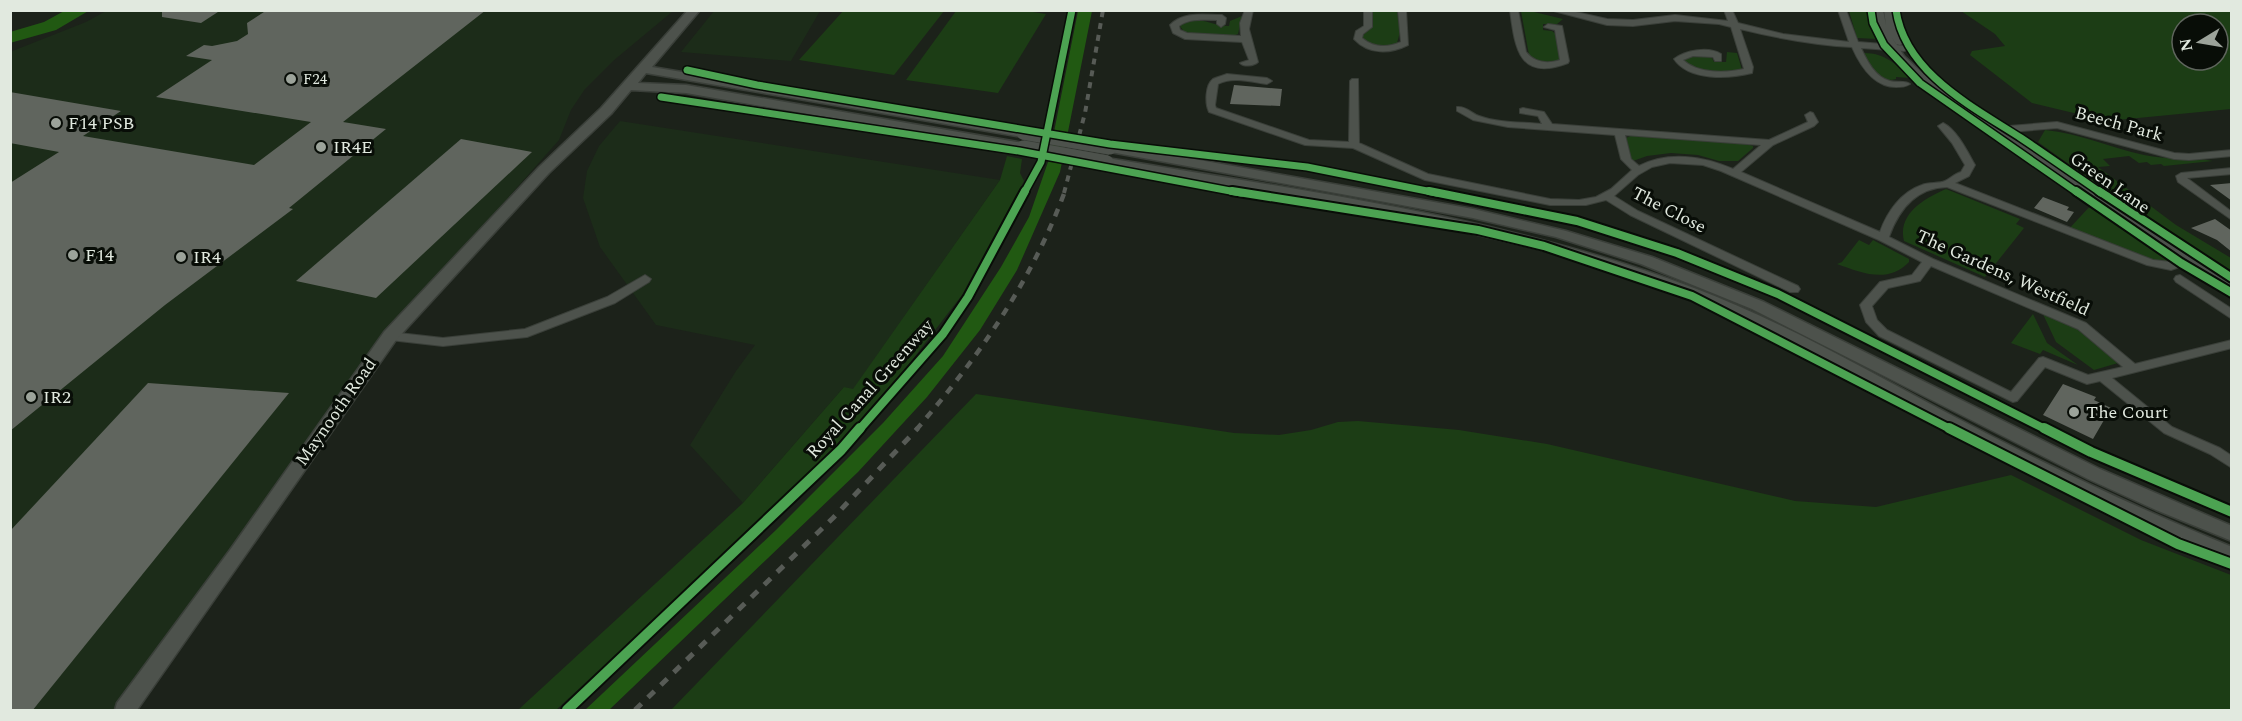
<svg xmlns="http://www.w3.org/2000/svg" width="2242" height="721" viewBox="0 0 2242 721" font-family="Spectral,serif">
	<rect width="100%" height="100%" fill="#1c221a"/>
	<g fill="#1c2c19">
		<polygon points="106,11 673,11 613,61 585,89 571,110 559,140 423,294 355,379 127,710 11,710 10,52 86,22"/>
		<polygon points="714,11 714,10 820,11 791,61 681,52"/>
		<polygon points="620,121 1000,180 853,390 844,387 743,503 690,445 736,371 755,345 656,325 600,247 583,198 587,171 599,146"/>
	</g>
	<g fill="#1c3d15" fill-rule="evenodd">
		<polygon points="844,10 944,10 944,11 894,75 799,60"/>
		<polygon points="1020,10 1046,14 998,93 906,80 956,11"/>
		<path d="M1372 11H1397L1400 32 1397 43C1387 49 1373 47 1363 39V35C1373 27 1373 22 1372 11Z"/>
		<path d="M1521 11H1530L1563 19 1557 24H1543V30L1552 31 1557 35 1560 59C1551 66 1537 62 1529 55Z"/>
		<polygon points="1849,11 1868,11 1868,21 1877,39 1857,38"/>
		<path d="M1961 11H2231V109L2107 121 2032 103 1970 55 1972 51 2005 46 1995 34ZM2182 24H2218V60H2182Z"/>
		<path d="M1242 16 1238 34 1233 36 1185 33 1180 26V24C1205 15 1209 26 1229 26L1230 21Z"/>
		<path d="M1727 52 1737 53 1742 70C1724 73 1698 74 1684 61L1692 56H1711L1714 62H1726Z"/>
		<path d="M1864 53C1885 53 1896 64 1910 78L1896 77V79C1878 84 1870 67 1864 53Z"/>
		<path d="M2045 130C2080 133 2110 148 2144 155 2167 160 2191 157 2213 161L2164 166 2161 164 2151 165 2147 162 2139 163 2129 156 2103 159 2110 166 2098 167 2176 225 2231 258V274L2196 255 2038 142Z"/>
		<polygon points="1633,135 1747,144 1753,146 1753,148 1738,161 1719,161 1698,155 1671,153 1647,156 1630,162 1626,138"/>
		<polygon points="1007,156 1022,159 1020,173 1024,181 962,295 906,368 818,467 556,710 518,710 743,503 844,387 853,389 1000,180"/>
		<path d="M1946 189 2020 219 2016 224 2024 228 1985 277 1904 241C1897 213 1926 198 1946 189Z"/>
		<polygon points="2093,203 2181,263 2166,266 2067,231"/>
		<path d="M1859 240 1869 245 1873 240 1909 259V262C1888 284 1862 273 1837 264L1842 262Z"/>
		<polygon points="2042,312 2077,329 2118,363 2094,370 2056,342"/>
		<polygon points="2033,314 2047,343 2078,365 2043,350 2040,354 2011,343"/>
		<polygon points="976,394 1234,433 1279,435 1311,430 1338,422 1358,421 1459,430 1547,444 1795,501 1876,507 2011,475 2141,540 2231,575 2231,710 671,710"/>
	</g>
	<polygon fill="#215912" points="1078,11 1092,11 1060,172 1017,270 980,330 927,397 858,472 609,710 585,710 776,530 883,423 943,356 1001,267 1029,217 1048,162"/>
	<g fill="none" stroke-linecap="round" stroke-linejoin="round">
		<polygon fill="#215912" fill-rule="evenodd" points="66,10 90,10 56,30 10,43 10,32 44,22"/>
	</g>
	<g fill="#60655e">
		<polygon points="162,10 221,10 201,23 162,17"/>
		<polygon points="267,10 486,10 343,122 386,129 289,208 293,209 165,305 10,431 10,183 59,152 10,143 10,92 121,111 83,136 254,165 311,122 156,97 212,60 186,56 204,45 212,46 237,41 248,34 247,23"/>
		<polygon points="1234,85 1282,89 1280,106 1230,104"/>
		<polygon points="461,139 532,152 376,298 296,281"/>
		<polygon points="2232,183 2232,201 2210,185"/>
		<polygon points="2043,197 2069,207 2067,210 2074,212 2067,222 2034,208"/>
		<polygon points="2215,219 2232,231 2232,252 2217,240 2191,228"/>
		<polygon points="148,383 289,393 32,711 10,711 10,531"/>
		<polygon points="2063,384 2096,397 2094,400 2111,408 2093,439 2043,415"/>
	</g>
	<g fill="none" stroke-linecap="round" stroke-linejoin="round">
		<defs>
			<g id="street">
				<path d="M1245 10H1253L1249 29 1258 62C1254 66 1244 67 1240 63L1249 60 1242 42 1185 39 1173 33 1170 25C1184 11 1204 15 1222 15L1226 18 1225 24 1221 27 1217 24V20C1204 20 1190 18 1179 26L1180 30 1187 33 1241 36 1240 23Z"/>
				<path d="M1364 10H1372V27L1363 34 1362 38C1374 48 1387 48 1401 42L1398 10H1406L1408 45C1390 54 1369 55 1354 39L1356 31 1364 26Z"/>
				<path d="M1510 10H1518L1526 52C1535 63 1548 64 1560 60L1555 30 1544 27 1548 24 1562 26 1569 61 1568 63C1519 82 1515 48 1510 10Z"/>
				<path d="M1550 10H1567L1607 19 1633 20 1675 15 1728 21 1724 10H1732L1738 23 1783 34 1849 42 1838 10H1846L1858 42 1907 46V50L1904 51 1861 48C1867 61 1875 77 1890 81 1898 83 1904 80 1910 84 1905 87 1902 87 1896 87 1873 87 1860 65 1852 47 1813 45 1777 38 1740 29L1753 67 1752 73C1728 79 1689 81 1674 59 1685 50 1709 46 1721 54V61H1715L1713 57 1693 56 1683 60C1698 74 1726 73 1744 69L1731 27 1719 24 1675 21 1633 26 1607 25Z"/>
				<path d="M1227 74 1267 78 1272 81 1267 84C1252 82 1232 76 1218 84L1215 105 1216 108 1309 140 1349 142 1350 81 1352 79H1358L1359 143 1428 174 1550 199 1579 200 1596 197 1611 189 1632 170 1621 159 1615 135 1508 127 1473 120 1457 111V107C1466 106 1471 113 1479 116 1498 123 1522 122 1542 124L1538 116 1520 113V109L1523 108 1544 112 1552 124 1769 140 1808 122 1805 115 1810 112 1813 113 1818 122 1814 126 1773 145 1741 172 1880 232C1887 212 1901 192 1922 185 1929 182 1938 184 1945 181 1950 179 1954 174 1961 172L1965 165 1952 143 1938 126 1943 123C1957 130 1967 151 1975 165L1969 176 1955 183 2153 260 2171 262 2190 257 2195 260 2194 262 2171 270 2147 265 1947 187C1916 188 1899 209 1889 237L1933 259 2086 323 2135 364 2232 340V348L2112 378 2172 427 2220 448 2232 456V468L2210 454 2164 433 2100 381 2087 384 2045 367 2017 401 2013 402 1879 336 1866 322 1860 305 1880 282 1912 275 1922 262 1879 240 1721 171 1703 165 1670 163 1652 167 1638 175 1614 196 1638 211 1798 286 1800 289 1798 292H1790L1630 215 1606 200 1586 205H1550L1425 180 1353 148 1305 145 1209 112C1205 104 1205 85 1213 79 1217 77 1222 76 1227 74ZM1625 135 1761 145 1733 169C1703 156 1668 151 1639 166L1631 159ZM1931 266 2078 329 2123 367 2088 375 2043 357 2039 358 2011 392 1887 330 1877 320 1872 306 1888 288 1920 281Z"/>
				<polygon points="2057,122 2174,153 2189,154 2232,150 2232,156 2189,160 2174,159 2057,128 1997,133 1992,130 1997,127"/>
				<polygon points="2232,168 2232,174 2187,178 2232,212 2232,220 2178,182 2176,176 2181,173"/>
				<polygon points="645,275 651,279 649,282 615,303 527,337 443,346 390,340 384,336 390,332 443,338 525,329 607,297"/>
				<polygon points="2180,275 2232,309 2232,319 2176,282 2174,279 2176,276"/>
			</g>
			<g id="secondary">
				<polygon points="688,10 700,10 652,67 1023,129 1030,133 1023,137 646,73 638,83 686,85 1023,143 1030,147 1023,151 686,93 631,90 611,114 549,173 396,340 137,710 115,710 117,703 230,550 384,332 539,167 601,108"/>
				<path d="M1871 10H1883L1886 25 1884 10H1896L1899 31 1906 41 1900 45 1896 44 1891 36 1904 56 1929 79 2151 228 2232 277V289L2141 234 1920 84C1896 64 1876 43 1871 10Z"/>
				<polygon points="1110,144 1473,209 1566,231 1652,257 1764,302 2100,469 2232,526 2232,541 2156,510 2088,479 1752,309 1641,264 1556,237 1473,218 1105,151 1103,148 1105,145"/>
				<path d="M1107 158C1305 191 1506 217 1694 288 1784 322 1868 371 1953 416 2044 464 2137 508 2232 547V563L2130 519 2036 474 1758 328 1684 296 1613 271 1543 250 1401 217 1102 165 1100 162 1102 159Z"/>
			</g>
		</defs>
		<use href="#street" stroke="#3a3f39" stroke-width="2"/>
		<use href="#secondary" stroke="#3a3f39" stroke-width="3"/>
		<use href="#street" fill="#4d524c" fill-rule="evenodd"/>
		<use href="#secondary" fill="#4d524c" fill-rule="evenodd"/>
		<polyline stroke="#575b56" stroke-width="4" stroke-dasharray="6 6" stroke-linecap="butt" points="1064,193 1085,113 1103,10"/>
		<path stroke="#575b56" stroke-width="4.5" stroke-dasharray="8 8" stroke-linecap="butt" d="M916 430C978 358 1032 281 1065 191"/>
		<polyline stroke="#575b56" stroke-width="5" stroke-dasharray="9 9" stroke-linecap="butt" points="635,710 833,518 918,428"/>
		<defs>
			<g id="secondary-bridge">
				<polyline points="1023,133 1110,148"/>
				<polyline points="1023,147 1107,162"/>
			</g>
		</defs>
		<use href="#secondary-bridge" stroke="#3a3f39" stroke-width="14" stroke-linecap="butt"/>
		<use href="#secondary-bridge" stroke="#4d524c" stroke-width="13"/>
		<defs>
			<g id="cycleway-far2">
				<polyline points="1871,10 1873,23 1884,45 1920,83 2078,193"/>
				<path d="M1896 10C1905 73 1973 107 2021 138 2048 156 2075 175 2101 193"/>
				<polyline points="687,70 757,85 1110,144 1307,167 1437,193"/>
				<polyline points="661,97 1019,151 1241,193"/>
				<polyline points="1024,193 1041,162 1072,10"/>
			</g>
			<g id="cycleway-far1">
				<polyline points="1232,191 1478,230 1544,246 1692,296 1952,430"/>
				<polyline points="1429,191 1577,221 1677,253 1778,294 2047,430"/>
				<polyline points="2076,191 2181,263 2232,293"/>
				<polyline points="2099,191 2232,278"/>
				<polyline points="859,430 943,334 968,297 1025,191"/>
			</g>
			<g id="cycleway">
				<polyline points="1949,428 2178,544 2232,564"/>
				<polyline points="2044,428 2091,452 2232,512"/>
				<polyline points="567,710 841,450 860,428"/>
			</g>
		</defs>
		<use href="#cycleway-far2" stroke="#080d07" stroke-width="10"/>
		<use href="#cycleway-far1" stroke="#080d07" stroke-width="12"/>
		<use href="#cycleway" stroke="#080d07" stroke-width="14"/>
		<use href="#cycleway-far2" stroke="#4ca352" stroke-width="7"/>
		<use href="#cycleway-far1" stroke="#4ca352" stroke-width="8"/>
		<use href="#cycleway" stroke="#4ca352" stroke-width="10"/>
	</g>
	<g fill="#9ca39a" stroke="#080d07" stroke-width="2">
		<circle cx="291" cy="79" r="6"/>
		<circle cx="56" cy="123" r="6"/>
		<circle cx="321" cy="147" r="6"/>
		<circle cx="73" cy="255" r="6"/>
		<circle cx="181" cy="257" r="6"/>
		<circle cx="31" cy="397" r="6"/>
		<circle cx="2074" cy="412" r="6"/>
	</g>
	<g text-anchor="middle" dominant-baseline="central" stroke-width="6" stroke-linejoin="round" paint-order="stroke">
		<g font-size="15" fill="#e1e9df" stroke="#080d07" text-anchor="start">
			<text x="303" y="79">F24</text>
		</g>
		<g font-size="18" fill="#e1e9df" stroke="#080d07" text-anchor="start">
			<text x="68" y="123">F14 PSB</text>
			<text x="333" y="147">IR4E</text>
			<text x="85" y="255">F14</text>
			<text x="193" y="257">IR4</text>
			<text x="43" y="397">IR2</text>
			<text x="2086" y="412">The Court</text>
		</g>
		<g font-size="18" fill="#e1e9df" stroke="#080d07">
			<text transform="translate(2119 124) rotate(15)">Beech Park</text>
			<text transform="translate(2110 183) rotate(35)">Green Lane</text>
			<text transform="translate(1669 210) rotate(27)">The Close</text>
			<text transform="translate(2003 273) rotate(24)">The Gardens, Westfield</text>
			<text transform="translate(870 389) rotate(-48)">Royal Canal Greenway</text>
			<text transform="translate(336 412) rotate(-55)">Maynooth Road</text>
		</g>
	</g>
	<rect width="2242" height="721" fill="none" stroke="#e1e9df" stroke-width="24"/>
	<g transform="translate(2200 42) rotate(259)"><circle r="28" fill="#080d07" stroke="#5f655d" stroke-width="1.5"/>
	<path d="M0-4.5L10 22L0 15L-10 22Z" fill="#9ca39a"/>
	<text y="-9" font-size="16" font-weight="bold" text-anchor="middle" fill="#e1e9df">N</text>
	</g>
</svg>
